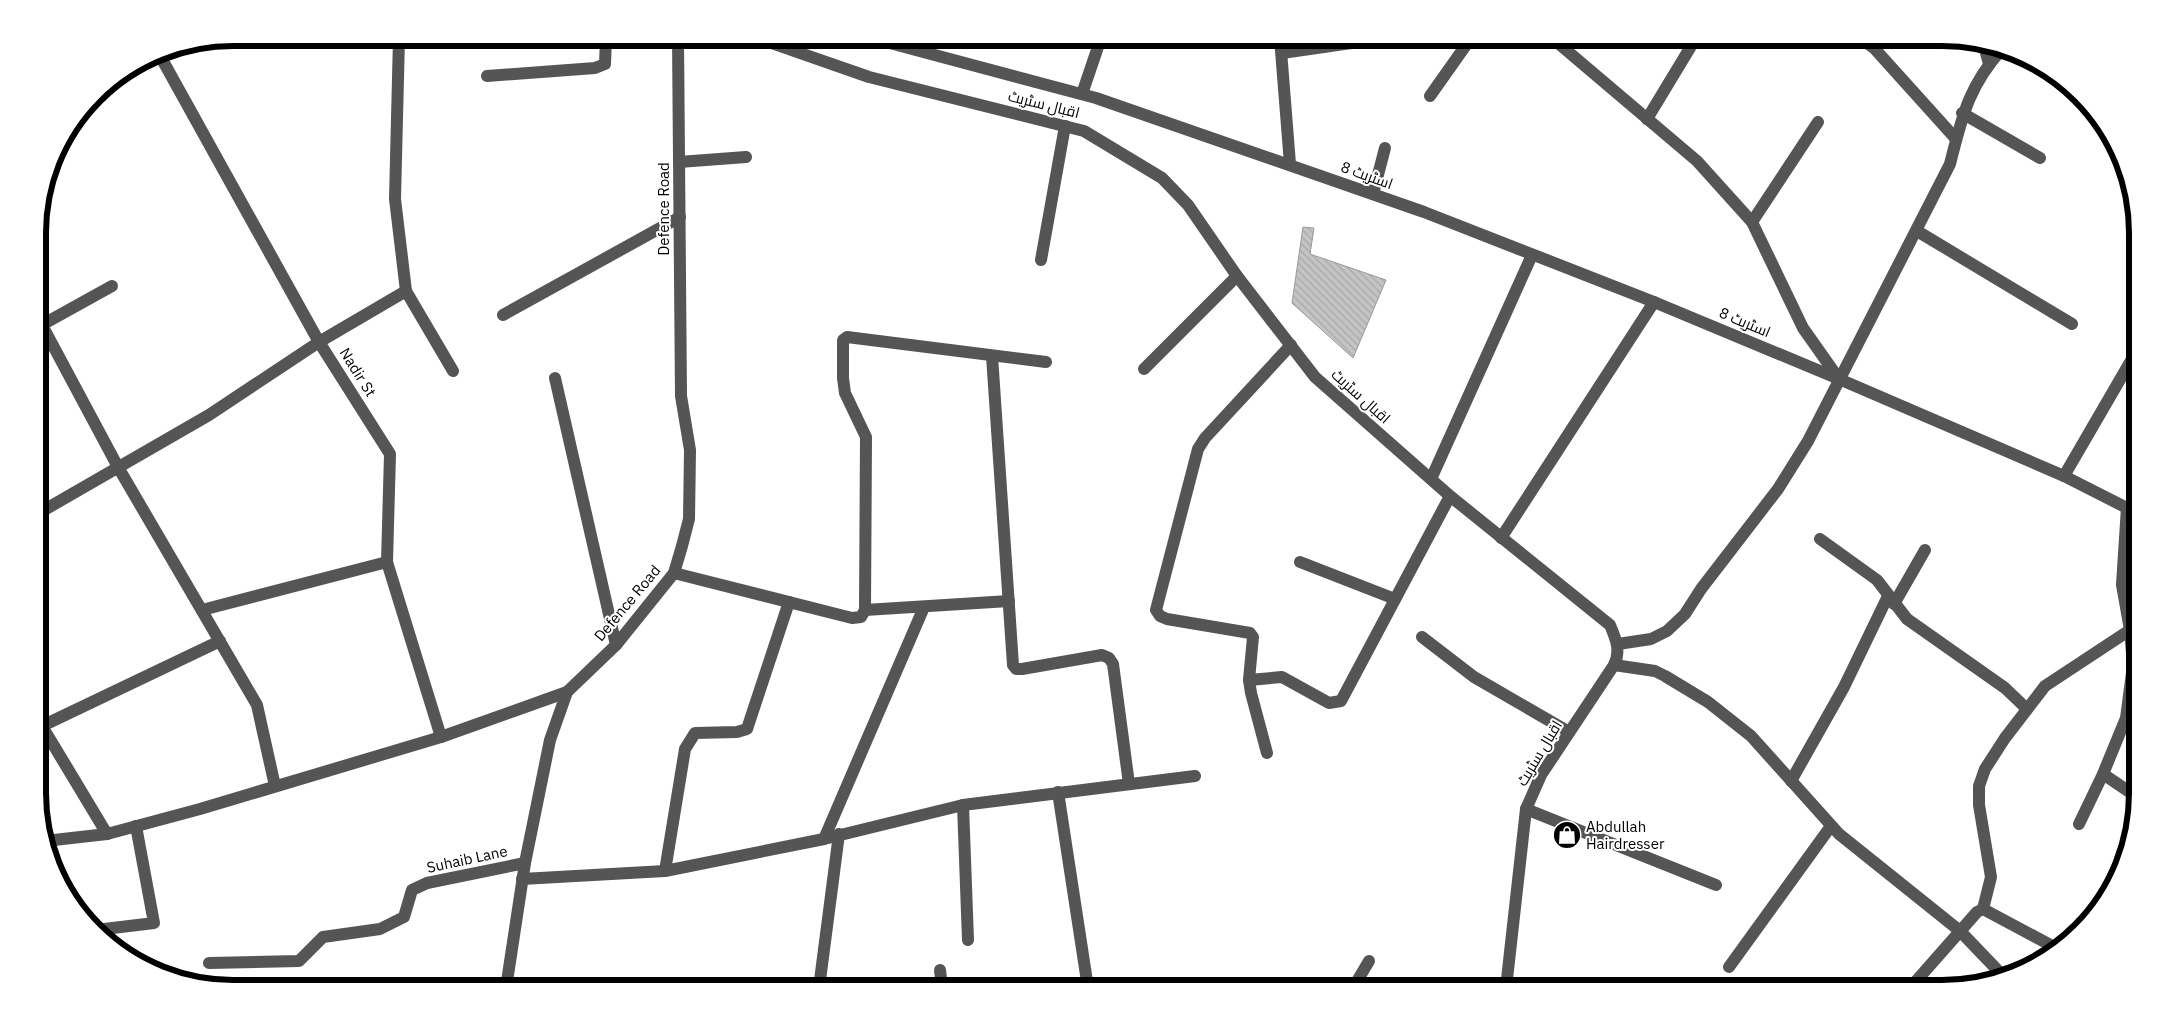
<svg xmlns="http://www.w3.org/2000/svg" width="2175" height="1026" viewBox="0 0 2175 1026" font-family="'IBM Plex Sans',Cairo,sans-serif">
	<defs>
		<pattern id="building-back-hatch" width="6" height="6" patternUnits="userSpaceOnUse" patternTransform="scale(1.25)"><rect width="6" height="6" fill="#c4c4c4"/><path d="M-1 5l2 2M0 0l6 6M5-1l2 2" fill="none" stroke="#a7a7a7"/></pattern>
	</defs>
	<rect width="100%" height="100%" fill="#fff"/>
	<polygon fill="url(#building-back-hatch)" stroke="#999" points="1303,227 1314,228 1310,254 1386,280 1353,358 1292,303"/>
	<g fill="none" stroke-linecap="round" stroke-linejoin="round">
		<g stroke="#555" stroke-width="12">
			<polyline points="399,38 395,199 406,291 453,371"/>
			<path d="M757 38 869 77 1084 131 1162 178 1188 205 1237 276 1315 377 1450 496 1610 625C1616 639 1621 651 1614 665L1541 775 1526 809 1506 988"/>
			<polyline points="871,38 1096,98 1424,212 1654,302 1839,379 2064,476 2137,513"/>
			<polyline points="1280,38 1290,164"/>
			<polyline points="1552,38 1697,161 1752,222 1803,328 1839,379"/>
			<polyline points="1860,38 1874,48 1956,139"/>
			<polyline points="1984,46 1989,64"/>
			<polyline points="158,52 319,342 390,454 387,562 441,737"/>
			<polyline points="1282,53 1386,38"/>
			<polyline points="487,76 595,68 605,64 606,38"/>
			<polyline points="1082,94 1101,38"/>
			<polyline points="1430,96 1471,38"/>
			<polyline points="1962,113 2040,158"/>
			<polyline points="1647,119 1696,38"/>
			<polyline points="679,162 746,157"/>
			<polyline points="1373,194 1385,148"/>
			<polyline points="1752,222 1818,122"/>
			<polyline points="1917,231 2072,324"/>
			<polyline points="1041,260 1065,126"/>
			<polyline points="503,315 680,217"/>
			<polyline points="42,325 118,467 257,705 275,786"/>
			<polyline points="38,327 112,286"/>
			<polyline points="992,356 1013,665 1016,669 1022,669 1102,655 1109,658 1113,664 1129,784"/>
			<polyline points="1144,369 1237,276"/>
			<polyline points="555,378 616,645"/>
			<polyline points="2064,476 2136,352"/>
			<polyline points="1431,479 1532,255"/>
			<polyline points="39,513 209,415 319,342 406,291"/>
			<polyline points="1501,538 1654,302"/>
			<polyline points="1820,539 1877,580 1907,619 2005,688 2027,709"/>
			<polyline points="1300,562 1395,599"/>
			<polyline points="674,573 852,618 861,617 865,610 866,437 845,393 843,378 843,340 847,337 1046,362"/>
			<polyline points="1894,604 1925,550"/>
			<polyline points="202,610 387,562"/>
			<polyline points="865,610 1009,601"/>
			<polyline points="1422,637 1474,677 1569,732"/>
			<path d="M1618 644 1651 639 1667 631 1685 614 1701 589 1778 489 1808 441 1950 164C1962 117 1968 87 2002 49"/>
			<polyline points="1614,665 1655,671 1665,676 1708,702 1751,736 1839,834 1960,931 2005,978"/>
			<polyline points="1249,680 1253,637 1250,633 1167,619 1160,616 1156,610 1198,449 1205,438 1291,345"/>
			<polyline points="39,721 107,834"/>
			<polyline points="42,726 220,641"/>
			<polyline points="1267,753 1251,693 1249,680 1282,677 1329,703 1341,701 1450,496"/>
			<polyline points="2103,774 2137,797"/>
			<polyline points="1791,781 1844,687 1888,596"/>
			<polyline points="1058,792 1088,988"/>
			<polyline points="963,805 968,940"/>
			<polyline points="1526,809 1716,885"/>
			<polyline points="2079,824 2103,774 2126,718 2133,665 2130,630 2122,585 2127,507"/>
			<polyline points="824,839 924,607"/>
			<polyline points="45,841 107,834 200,809 441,737 567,692"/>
			<polyline points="665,871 685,749 695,733 737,732 747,729 789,602"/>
			<polyline points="522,879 665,871 824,839 963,805 1195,776"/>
			<polyline points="1983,909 2058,949"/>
			<polyline points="96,930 154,923 136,826"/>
			<polyline points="209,963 299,961 323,937 380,929 404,917 412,890 427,883 525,863"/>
			<polyline points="1729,967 1831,826"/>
			<polyline points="940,970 942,988"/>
			<polyline points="1237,986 1239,988"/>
			<polyline points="506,988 525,863 550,740 567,692 616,645 674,573 682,546 689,519 690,450 681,396 678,38"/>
			<polyline points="602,988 733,983"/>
			<polyline points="819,988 839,834"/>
			<polyline points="1353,988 1369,961"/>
			<polyline points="1910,988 1977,912 1983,909 1991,877 1979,805 1979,786 1985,769 2005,738 2045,686 2130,630"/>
		</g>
	</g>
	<defs>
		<symbol id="shop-disc" viewBox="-11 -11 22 22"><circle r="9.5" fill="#000" stroke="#fff"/><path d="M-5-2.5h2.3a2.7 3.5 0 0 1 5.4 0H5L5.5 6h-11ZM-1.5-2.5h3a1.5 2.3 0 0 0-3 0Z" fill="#fff"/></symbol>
	</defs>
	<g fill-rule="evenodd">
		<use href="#shop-disc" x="1551" y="819" width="32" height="32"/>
	</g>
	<g text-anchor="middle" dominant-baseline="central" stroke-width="4" stroke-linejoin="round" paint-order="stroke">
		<g font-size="15" fill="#000" stroke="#fff">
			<text transform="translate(1044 104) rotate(14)">اقبال سٹریٹ</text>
			<text transform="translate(1367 175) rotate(20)">اسٹریٹ 8</text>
			<text transform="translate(663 209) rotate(-90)">Defence Road</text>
			<text transform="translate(1745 322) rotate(23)">اسٹریٹ 8</text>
			<text transform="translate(358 372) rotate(58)">Nadir St</text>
			<text transform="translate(1361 396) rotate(42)">اقبال سٹریٹ</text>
			<text transform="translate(627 603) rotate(-50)">Defence Road</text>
			<text transform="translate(1539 753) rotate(-59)">اقبال سٹریٹ</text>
			<text transform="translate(467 859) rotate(-12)">Suhaib Lane</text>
		</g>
		<g font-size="15" fill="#000" stroke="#fff" text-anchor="start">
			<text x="1586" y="826">Abdullah<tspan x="1586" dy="17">Hairdresser</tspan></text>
		</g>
	</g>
	<path d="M0 0H2175V1026H0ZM233 46H1942A187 187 0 0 1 2129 233V793A187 187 0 0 1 1942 980H233A187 187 0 0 1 46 793V233A187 187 0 0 1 233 46Z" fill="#fff" fill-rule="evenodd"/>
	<path fill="none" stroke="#000" stroke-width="6" d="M233 46H1942A187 187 0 0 1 2129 233V793A187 187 0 0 1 1942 980H233A187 187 0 0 1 46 793V233A187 187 0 0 1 233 46Z"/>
</svg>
